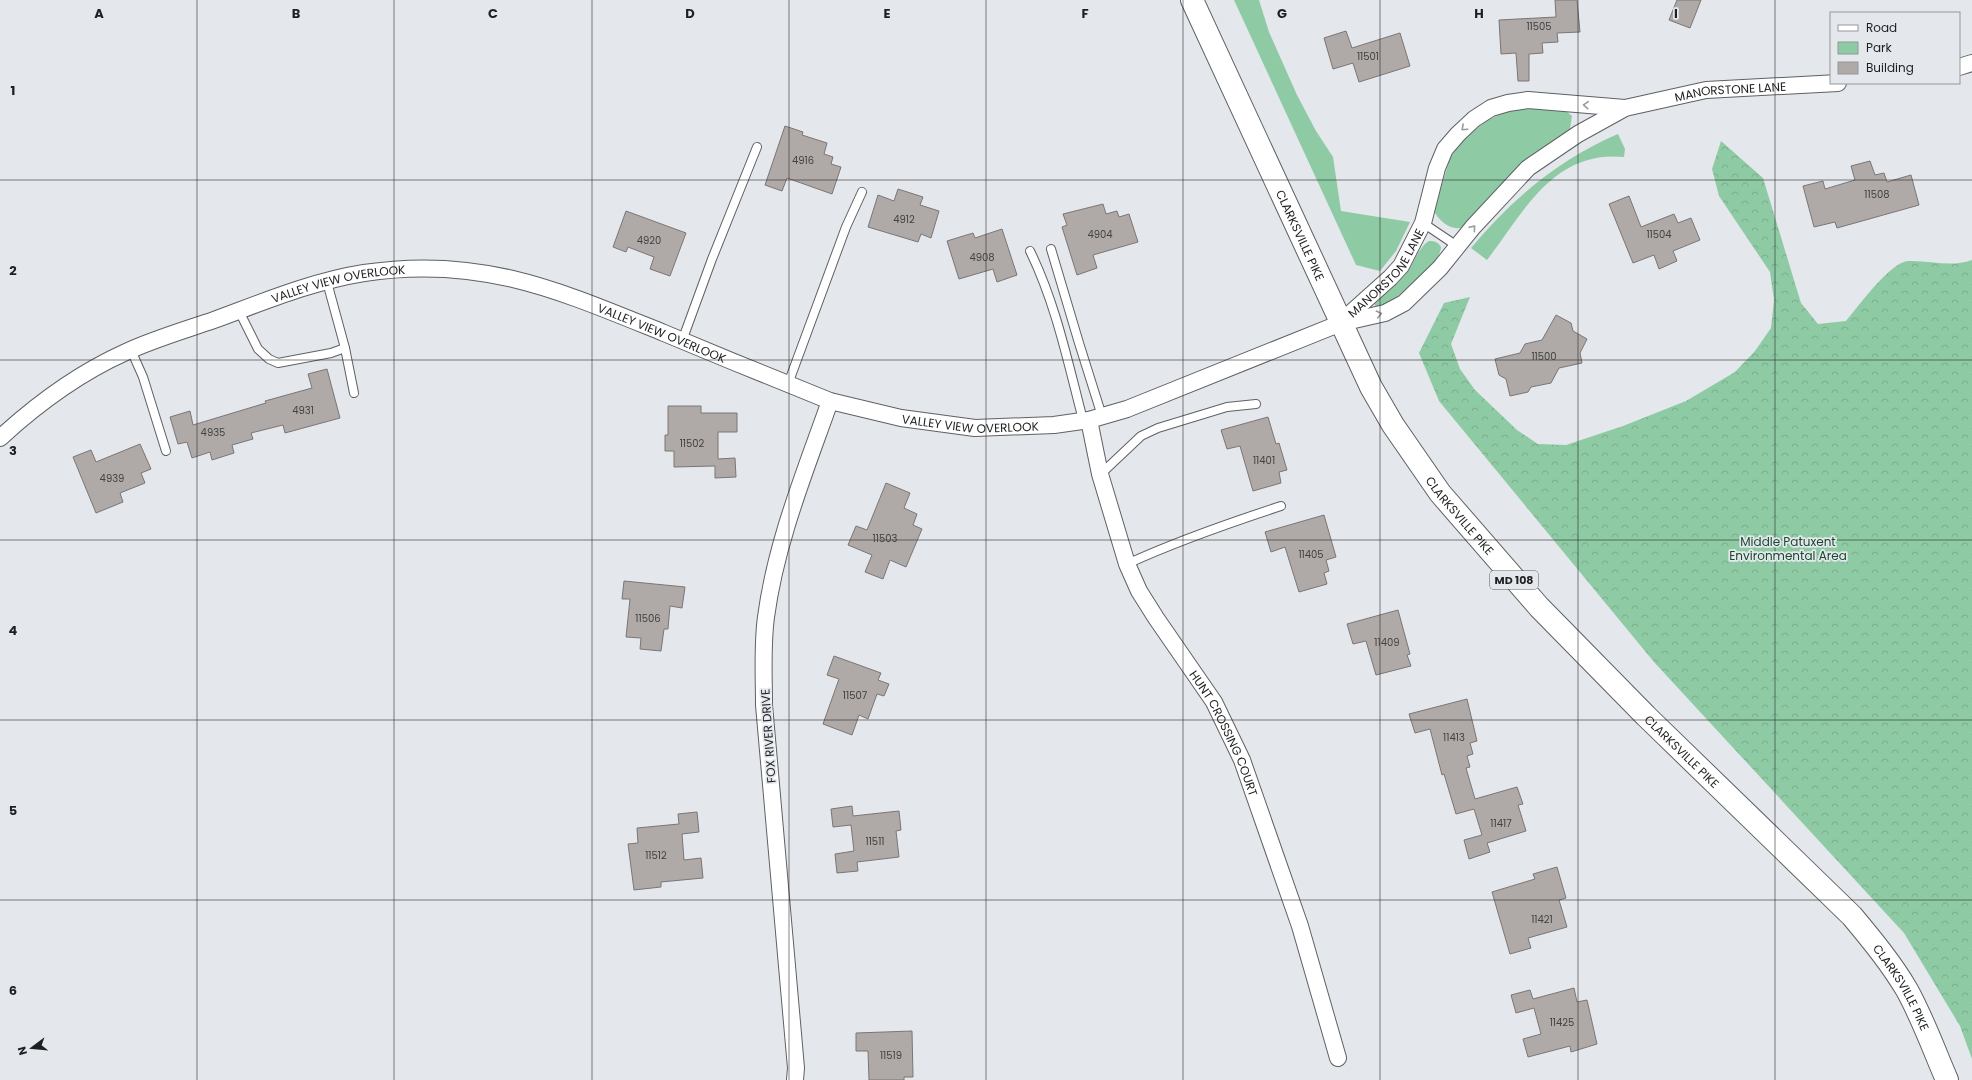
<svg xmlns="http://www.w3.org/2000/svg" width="1972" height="1080" viewBox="0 0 1972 1080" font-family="Poppins,sans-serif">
	<defs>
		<pattern id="forest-crowns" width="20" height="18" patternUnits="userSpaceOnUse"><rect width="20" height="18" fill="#8ecba4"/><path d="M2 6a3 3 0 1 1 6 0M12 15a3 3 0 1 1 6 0" fill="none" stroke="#7aae8d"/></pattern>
	</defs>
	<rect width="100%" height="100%" fill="#e4e7eb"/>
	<g fill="#8ecba4">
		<polygon points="1234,0 1259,0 1269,32 1297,95 1316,131 1333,157 1341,211 1410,222 1396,251 1380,271 1356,265"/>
		<path d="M1525 107 1566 111 1572 116 1570 129C1527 158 1495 187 1463 227 1452 232 1439 221 1434 211L1450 158 1462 141 1486 121 1505 112Z"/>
		<path d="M1618 134 1625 149 1624 157C1553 150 1524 212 1487 260L1471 248C1512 199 1559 159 1618 134Z"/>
		<path d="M1429 241C1435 241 1438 242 1441 247 1441 265 1393 302 1377 309L1374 303C1386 293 1398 284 1408 271 1415 261 1419 247 1429 241Z"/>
	</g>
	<path fill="url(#forest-crowns)" d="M1721 141 1763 178 1801 303 1818 324 1846 321C1858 307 1889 263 1908 261 1930 260 1950 268 1972 260V1059L1960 1026 1904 933 1654 662 1439 401 1419 353 1444 303 1470 297 1451 344 1460 369 1475 390 1517 430 1538 444 1566 445 1623 426 1686 401 1735 372 1755 351 1771 328 1774 300 1770 272 1719 196 1712 169Z"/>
	<g fill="#afaaa8" stroke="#7b7675">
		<polygon points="1555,0 1577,0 1580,32 1557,33 1558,42 1542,43 1543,53 1529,54 1529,81 1518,81 1516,53 1501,54 1499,20 1556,17"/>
		<polygon points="1677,0 1701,0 1690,28 1669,20"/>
		<polygon points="1346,31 1352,48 1400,33 1410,66 1359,82 1353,63 1333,69 1324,38"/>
		<polygon points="785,126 803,132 802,135 827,143 824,154 833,157 831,164 841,167 832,194 787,178 782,191 765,185"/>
		<polygon points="1870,161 1875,175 1884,173 1887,182 1911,175 1919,205 1837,228 1835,222 1814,227 1803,186 1823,181 1825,189 1855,180 1851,166"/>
		<polygon points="898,189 923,197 920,205 939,211 931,238 921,234 918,242 868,227 878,195 894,201"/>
		<polygon points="1629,196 1641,227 1674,214 1678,223 1691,218 1700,240 1673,251 1677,261 1659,269 1654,255 1633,263 1609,204"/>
		<polygon points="1103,204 1106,214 1117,211 1119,217 1129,214 1138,242 1093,255 1097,268 1077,275 1062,227 1067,225 1063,214"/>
		<polygon points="626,211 686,233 670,276 650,269 654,257 628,247 626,252 613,247"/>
		<polygon points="1002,229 1017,275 997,282 993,269 959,279 947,241 973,233 975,238"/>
		<polygon points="1556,315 1571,323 1573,331 1587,339 1580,353 1582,363 1559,368 1551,383 1531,387 1528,392 1510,396 1506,379 1499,375 1495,359 1520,353 1525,344 1542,340"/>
		<polygon points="327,369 340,418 285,433 283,425 251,433 253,439 232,445 234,453 212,460 210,452 192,458 187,442 178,444 170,417 190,411 193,425 266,403 265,401 312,388 308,374"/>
		<polygon points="668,406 701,406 701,413 737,413 737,432 718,432 718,459 735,458 736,477 715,478 715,466 674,467 674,451 665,451 665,435 668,435"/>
		<polygon points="1268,417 1276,444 1279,443 1287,470 1279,472 1281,483 1253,491 1240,446 1227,449 1221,430"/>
		<polygon points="140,444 151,469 141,473 145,483 120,493 123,502 96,513 73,457 91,450 96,462"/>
		<polygon points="886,483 910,493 904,508 917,514 913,525 922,529 906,567 890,560 883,579 865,572 872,555 848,545 856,526 867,530"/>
		<polygon points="1324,515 1336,557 1326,560 1329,571 1324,573 1327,584 1299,592 1285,547 1271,552 1265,532"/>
		<polygon points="624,581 685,587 682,608 670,606 668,629 664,629 661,651 640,649 641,638 626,637 630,599 622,599"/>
		<polygon points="1398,610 1410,654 1407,655 1411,666 1376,675 1366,641 1353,644 1347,624"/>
		<polygon points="834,656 881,673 878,680 889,684 884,696 877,694 868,719 859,715 852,735 823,724 839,679 827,675"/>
		<polygon points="1467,699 1477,741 1470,743 1473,754 1467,756 1470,767 1466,768 1475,799 1517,787 1523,804 1518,805 1526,831 1487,843 1490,852 1469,859 1464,840 1482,835 1474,809 1456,814 1444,774 1442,775 1430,729 1415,733 1409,714"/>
		<polygon points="852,806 853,816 899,811 901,830 896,831 899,857 857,862 858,871 837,873 835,854 854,851 851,825 833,827 831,809"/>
		<polygon points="697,812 699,832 682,834 684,860 701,858 703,878 661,882 661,887 634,890 628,844 638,843 637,828 679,824 678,814"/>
		<polygon points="1557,867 1566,898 1559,900 1567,927 1528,938 1531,948 1510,954 1492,892 1535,879 1533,874"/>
		<polygon points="1574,988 1577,1002 1587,1000 1597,1044 1571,1052 1570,1046 1528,1057 1523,1039 1541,1034 1534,1008 1516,1013 1511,995 1530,990 1533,999"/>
		<polygon points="912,1031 913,1077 904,1077 904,1080 869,1080 868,1051 856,1051 856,1033"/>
	</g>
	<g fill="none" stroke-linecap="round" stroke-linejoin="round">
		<defs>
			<g id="lane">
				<polyline points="1423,223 1457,246"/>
				<polyline points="1051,249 1079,343 1102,416"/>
				<path d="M1030 251C1056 304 1068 363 1083 420"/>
				<polyline points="327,282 345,348 354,393"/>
				<polyline points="239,311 258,349 269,359 278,363 331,353 345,348"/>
				<polyline points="682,341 712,259 757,147"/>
				<polyline points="131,350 143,377 166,451"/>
				<polyline points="788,384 846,227 862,192"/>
				<polyline points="1100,472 1105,470 1141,436 1158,428 1227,407 1256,404"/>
				<path d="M1127 564C1177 541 1229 523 1281 506"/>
			</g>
			<g id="street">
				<polyline points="1959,67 1972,63"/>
				<path id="s1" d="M1342 321 1390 278 1401 266 1423 223 1437 168 1445 149 1458 134 1474 119 1491 108 1508 103 1528 100 1625 108"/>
				<path id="s2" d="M1089 420 1100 474 1127 564 1139 591 1156 618 1214 702 1242 760 1300 926 1338 1058"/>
				<path id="s3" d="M0 438C37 404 79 373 126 352 154 339 185 330 214 320 263 302 313 281 364 273 481 255 560 291 664 333 719 356 775 379 830 401L901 418 975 428 1054 425 1089 420 1127 409 1341 323 1385 313 1404 303 1440 268 1473 227 1528 168 1578 134 1625 108 1706 90 1838 83"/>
				<path d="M795 1080 796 1068 764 705C764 676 762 646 766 617 776 542 805 472 830 401"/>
			</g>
			<g id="primary">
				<path id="s4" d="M1192 0 1371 387 1393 425 1440 493 1539 607 1646 716 1852 916C1872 940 1891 963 1907 990 1923 1019 1934 1050 1947 1080"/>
			</g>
		</defs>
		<use href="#lane" stroke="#5e6164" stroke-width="10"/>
		<use href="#street" stroke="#5e6164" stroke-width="18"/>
		<use href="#primary" stroke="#5e6164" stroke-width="24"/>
		<use href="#lane" stroke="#fff" stroke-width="8"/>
		<use href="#street" stroke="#fff" stroke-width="16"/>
		<use href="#primary" stroke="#fff" stroke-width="22"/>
	</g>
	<defs><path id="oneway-chevron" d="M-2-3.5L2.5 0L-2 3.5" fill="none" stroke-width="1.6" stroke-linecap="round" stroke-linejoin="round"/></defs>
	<g stroke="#9a9a9b">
		<use href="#oneway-chevron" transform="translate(1586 105) rotate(-176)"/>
		<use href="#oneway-chevron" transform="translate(1464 128) rotate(137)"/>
		<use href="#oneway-chevron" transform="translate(1473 228) rotate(-49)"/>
		<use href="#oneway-chevron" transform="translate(1379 314) rotate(-12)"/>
	</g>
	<path fill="none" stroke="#1e1f20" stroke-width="1" stroke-opacity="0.55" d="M197 0V1080M394 0V1080M592 0V1080M789 0V1080M986 0V1080M1183 0V1080M1380 0V1080M1578 0V1080M1775 0V1080M0 180H1972M0 360H1972M0 540H1972M0 720H1972M0 900H1972"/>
	<g text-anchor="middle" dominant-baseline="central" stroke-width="3.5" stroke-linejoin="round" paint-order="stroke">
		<g font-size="10" fill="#424242">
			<text x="1539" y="26">11505</text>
			<text x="1368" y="56">11501</text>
			<text x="803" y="160">4916</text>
			<text x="1877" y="194">11508</text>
			<text x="904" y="219">4912</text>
			<text x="1100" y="234">4904</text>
			<text x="1659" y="234">11504</text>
			<text x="649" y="240">4920</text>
			<text x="982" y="257">4908</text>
			<text x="1544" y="356">11500</text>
			<text x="303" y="410">4931</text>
			<text x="213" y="432">4935</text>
			<text x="692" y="443">11502</text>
			<text x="1264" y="460">11401</text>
			<text x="112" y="478">4939</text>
			<text x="885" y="538">11503</text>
			<text x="1311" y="554">11405</text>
			<text x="648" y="618">11506</text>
			<text x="1387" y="642">11409</text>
			<text x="855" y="695">11507</text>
			<text x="1454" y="737">11413</text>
			<text x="1501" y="823">11417</text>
			<text x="875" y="841">11511</text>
			<text x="656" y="855">11512</text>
			<text x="1542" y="919">11421</text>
			<text x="1562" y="1022">11425</text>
			<text x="891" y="1055">11519</text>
		</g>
		<rect fill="#e4e7eb" stroke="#595b5d" stroke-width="1" x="1490" y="571" width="48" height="18" rx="3"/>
		<g font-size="11" font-weight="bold" fill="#1e1f20">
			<text x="1514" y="580">MD 108</text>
		</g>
		<g font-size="12" fill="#1e1f20" stroke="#e4e7eb">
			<text stroke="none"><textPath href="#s3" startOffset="1898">MANORSTONE LANE</textPath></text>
			<text stroke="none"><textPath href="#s4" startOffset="259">CLARKSVILLE PIKE</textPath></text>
			<text stroke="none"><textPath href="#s1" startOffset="66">MANORSTONE LANE</textPath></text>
			<text stroke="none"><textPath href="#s3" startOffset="377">VALLEY VIEW OVERLOOK</textPath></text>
			<text stroke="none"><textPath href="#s3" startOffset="713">VALLEY VIEW OVERLOOK</textPath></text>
			<text stroke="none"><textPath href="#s3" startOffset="1037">VALLEY VIEW OVERLOOK</textPath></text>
			<text stroke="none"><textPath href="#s4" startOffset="583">CLARKSVILLE PIKE</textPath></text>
			<text stroke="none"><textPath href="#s2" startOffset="345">HUNT CROSSING COURT</textPath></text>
			<text transform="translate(768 736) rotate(-94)">FOX RIVER DRIVE</text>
			<text stroke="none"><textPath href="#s4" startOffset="907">CLARKSVILLE PIKE</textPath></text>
			<text stroke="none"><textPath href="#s4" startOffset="1231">CLARKSVILLE PIKE</textPath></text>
		</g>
		<g font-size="12" fill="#19482e" stroke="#e4e7eb">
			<text x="1788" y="541">Middle Patuxent<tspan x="1788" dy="14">Environmental Area</tspan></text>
		</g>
	</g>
	<g font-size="13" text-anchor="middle" font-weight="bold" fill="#1e1f20" stroke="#e4e7eb" stroke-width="3.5" stroke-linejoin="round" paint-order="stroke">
		<text x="99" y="18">A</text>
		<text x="296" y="18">B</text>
		<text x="493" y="18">C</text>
		<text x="690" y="18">D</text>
		<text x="887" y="18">E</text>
		<text x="1085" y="18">F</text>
		<text x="1282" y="18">G</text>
		<text x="1479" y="18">H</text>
		<text x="1676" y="18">I</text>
		<text x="13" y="95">1</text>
		<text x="13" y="275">2</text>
		<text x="13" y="455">3</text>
		<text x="13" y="635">4</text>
		<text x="13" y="815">5</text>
		<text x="13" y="995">6</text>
	</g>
	<rect x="1830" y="12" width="130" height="72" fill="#e4e7eb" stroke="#95979a"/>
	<rect x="1838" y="25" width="20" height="6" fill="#ffffff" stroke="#95979a"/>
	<text x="1866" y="32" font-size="12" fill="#1e1f20">Road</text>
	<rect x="1838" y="42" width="20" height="12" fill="#8ecba4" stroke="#95979a"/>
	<text x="1866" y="52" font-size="12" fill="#1e1f20">Park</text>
	<rect x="1838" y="62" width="20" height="12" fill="#afaaa8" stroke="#95979a"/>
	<text x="1866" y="72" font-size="12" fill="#1e1f20">Building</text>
	<g transform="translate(32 1048) rotate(254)" stroke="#e4e7eb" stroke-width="3" paint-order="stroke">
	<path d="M0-3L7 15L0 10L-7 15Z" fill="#1e1f20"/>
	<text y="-6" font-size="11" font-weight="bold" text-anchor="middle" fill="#1e1f20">N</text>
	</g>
</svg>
